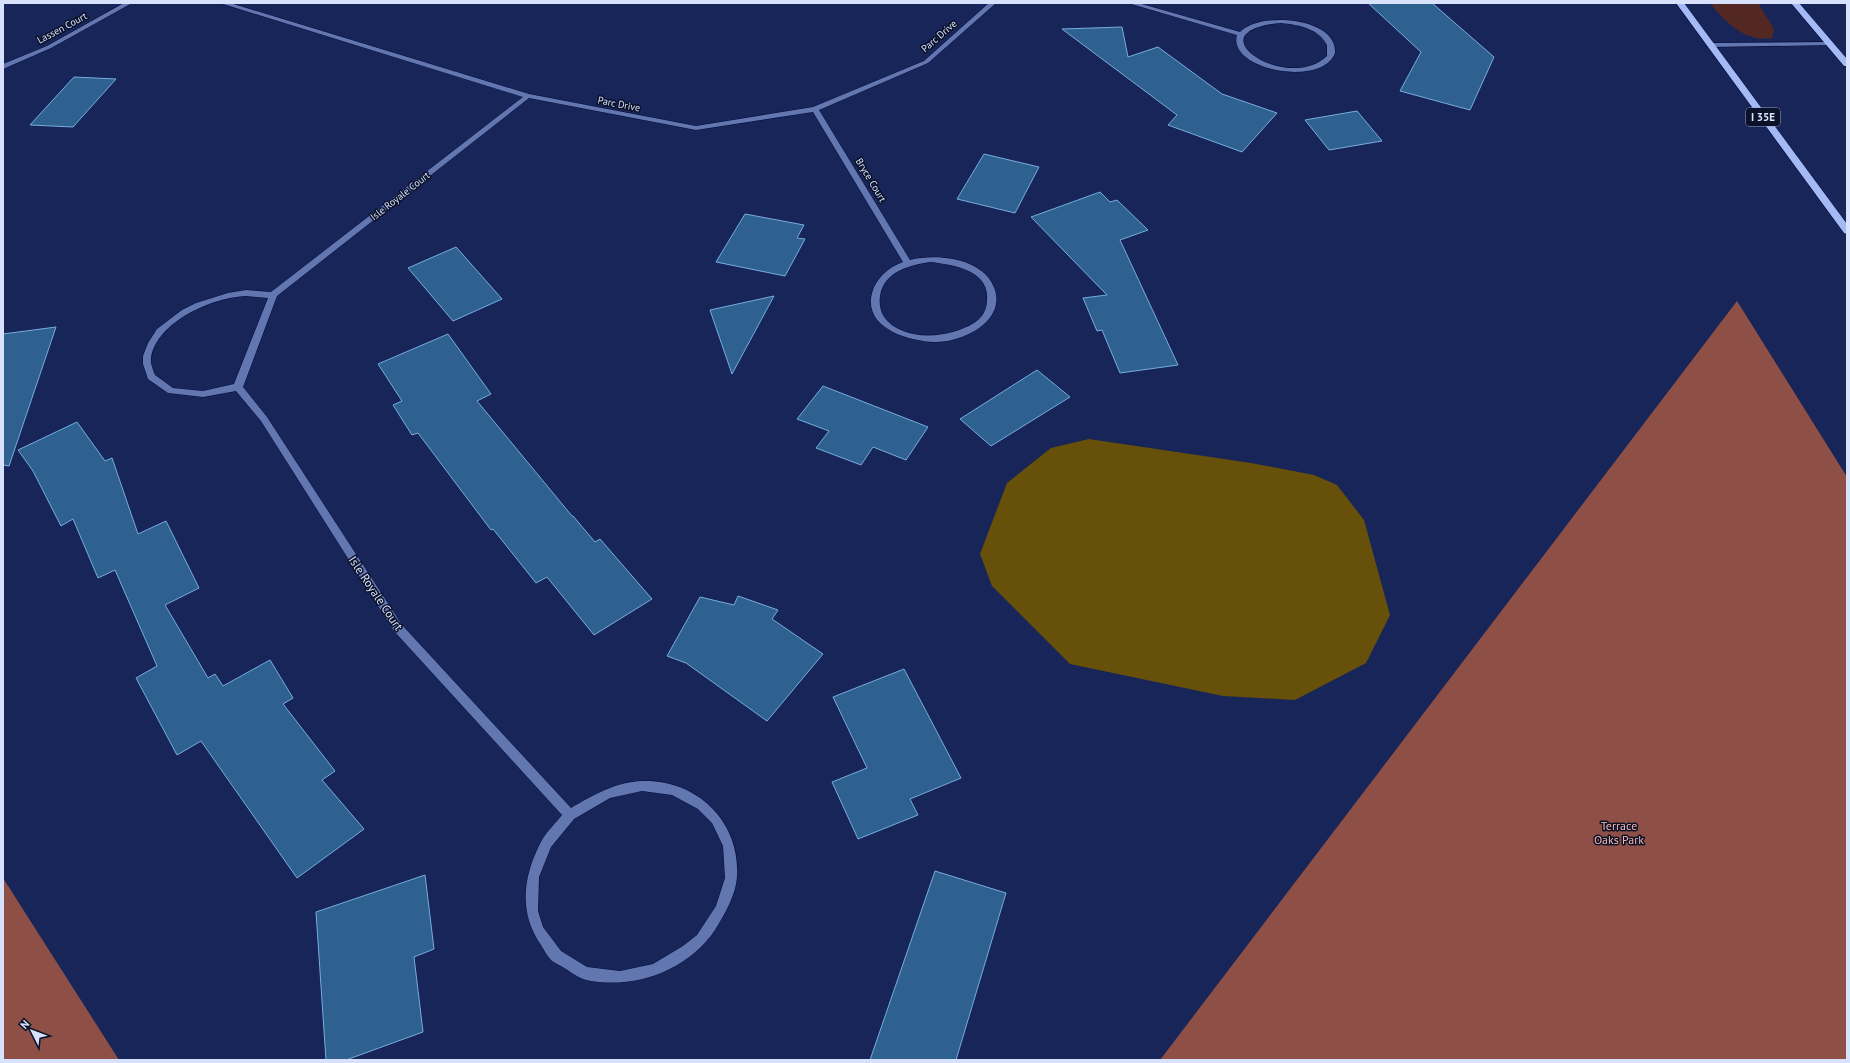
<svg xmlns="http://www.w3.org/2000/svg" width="1850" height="1063" viewBox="0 0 1850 1063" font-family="'PT Sans',sans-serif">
	<rect width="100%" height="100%" fill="#182558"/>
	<path fill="#542822" d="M1710 3H1758L1774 29 1772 38C1746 43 1725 22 1710 3Z"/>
	<g fill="#8d4f46">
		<polygon points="1737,301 1847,477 1847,1060 1160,1060"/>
		<polygon points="3,878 119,1060 3,1060"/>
	</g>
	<polygon fill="#66500a" points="1089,439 1251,463 1314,475 1337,485 1364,520 1390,615 1366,663 1295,700 1223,696 1070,664 992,586 980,554 1007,483 1051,448"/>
	<g fill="#2e618f" stroke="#78acdf">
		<polygon points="1368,3 1432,3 1494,57 1470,110 1400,91 1421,52"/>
		<polygon points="1122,27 1128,57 1158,47 1222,94 1277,113 1242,152 1168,125 1177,115 1062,29"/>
		<polygon points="74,77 116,79 73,127 30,125"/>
		<polygon points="1357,111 1382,141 1329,150 1305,120"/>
		<polygon points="984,154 1039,167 1015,213 957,199"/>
		<polygon points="1100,192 1110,202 1117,200 1148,230 1120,240 1178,365 1120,373 1102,330 1097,331 1083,298 1107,295 1031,217"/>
		<polygon points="745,214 804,225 797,238 805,239 785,276 716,262"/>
		<polygon points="456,247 502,299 453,321 408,268"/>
		<polygon points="774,296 732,374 710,310"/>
		<polygon points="56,327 9,466 3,465 3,334"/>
		<polygon points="448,334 491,394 477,401 572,516 573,516 595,542 600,539 652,599 594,635 547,577 536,583 493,529 491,530 418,433 412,435 393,405 402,401 378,364"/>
		<polygon points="1037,370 1070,397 991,446 960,419"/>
		<polygon points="823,386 928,427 906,460 873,447 861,465 816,448 829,431 797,419"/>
		<polygon points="77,422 105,461 112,458 138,534 166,521 199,588 165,605 208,678 215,674 223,686 270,660 293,698 283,704 335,771 322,780 364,829 297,878 201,741 177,755 136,678 157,666 115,570 98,578 73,519 61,526 33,471 18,450"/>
		<polygon points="738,596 778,610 772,619 823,654 767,721 686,663 667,656 700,597 734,605"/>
		<polygon points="904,669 961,778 910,799 918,815 858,839 832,782 867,768 833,697"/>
		<polygon points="935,871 1006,893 956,1060 870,1060"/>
		<polygon points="425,875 434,949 414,957 423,1032 346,1060 326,1060 316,912"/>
	</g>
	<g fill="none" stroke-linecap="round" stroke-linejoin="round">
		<defs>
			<polygon id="service" points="1830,42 1833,44 1832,45 1711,47 1708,45 1711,43"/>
			<g id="minor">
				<polygon points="124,3 132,3 51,48 3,69 3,64 47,46"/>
				<path d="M220 3H230L529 94 696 126 813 107 924 61 989 3H996L928 63 819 110 910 260C937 253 985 258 995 290 1005 323 960 343 934 342 908 341 863 328 872 293 876 278 889 267 903 262L813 112 696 130 529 98 277 296 243 387 267 417 402 625 571 808C593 795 616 782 642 781 697 779 741 822 737 877 736 895 724 915 715 930 687 971 634 990 586 980 579 978 572 973 566 969 562 966 556 964 552 961 548 957 544 950 541 945 518 912 523 875 542 840 547 831 556 823 562 815L394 631 261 421 236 391 203 397 168 393 148 379 143 364V356L148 343 157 329 182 310 196 303 228 293 246 290 271 292 523 97ZM931 262C953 265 990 270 987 300 987 310 982 318 974 323 950 338 903 343 884 317 880 311 879 303 880 296 884 271 910 265 931 262ZM246 296 268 298 234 384 203 391 173 388 155 375C153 370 150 363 151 358 157 321 214 297 246 296ZM642 791 672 795 698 809 712 823 723 846 725 878 716 906 697 935 683 946 653 964 620 971 587 967 561 951 543 927 538 911 539 877 551 847 574 819 610 798Z"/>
				<path d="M1128 3H1138L1240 32C1259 11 1338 17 1335 53 1322 88 1227 70 1237 35ZM1281 23C1299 25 1318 28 1327 45V56C1288 94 1190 31 1281 23Z"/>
			</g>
			<g id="motorway">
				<polygon points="1676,3 1684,3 1847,224 1847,234 1844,233"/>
				<polygon points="1791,3 1799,3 1847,59 1847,66 1844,66"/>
			</g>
		</defs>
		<use href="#service" stroke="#050a3b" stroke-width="1"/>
		<use href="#minor" stroke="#050a3b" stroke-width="1"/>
		<use href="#motorway" stroke="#050a3b" stroke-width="1"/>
		<use href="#service" fill="#6276b0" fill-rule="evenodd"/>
		<use href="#minor" fill="#6276b0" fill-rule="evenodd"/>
		<use href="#motorway" fill="#a3baf6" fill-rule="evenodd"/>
	</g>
	<g text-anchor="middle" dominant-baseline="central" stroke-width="3" stroke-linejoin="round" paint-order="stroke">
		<g font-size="10" fill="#d7e1fb" stroke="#0a1128">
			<text transform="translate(62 28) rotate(-28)">Lassen Court</text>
			<text transform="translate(939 36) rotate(-41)">Parc Drive</text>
			<text transform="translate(619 104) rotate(11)">Parc Drive</text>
			<text transform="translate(871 180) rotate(59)">Bryce Court</text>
			<text transform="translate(400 196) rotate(-38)">Isle Royale Court</text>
		</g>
		<rect fill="#0a1128" stroke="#9aa3bc" stroke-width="1" x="1746" y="108" width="34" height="18" rx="3"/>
		<g font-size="11" font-weight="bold" fill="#d7e1fb">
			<text x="1763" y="117">I 35E</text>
		</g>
		<g font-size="12" fill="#d7e1fb" stroke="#0a1128">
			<text transform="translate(376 593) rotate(56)">Isle Royale Court</text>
		</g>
		<g font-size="12" fill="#f3b8af" stroke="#0a1128">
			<text x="1619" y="825">Terrace<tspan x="1619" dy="14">Oaks Park</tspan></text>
		</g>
	</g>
	<rect width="1850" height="1063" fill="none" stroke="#d7e1fb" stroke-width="8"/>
	<g transform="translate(32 1031) rotate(312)" stroke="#0a1128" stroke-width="3" paint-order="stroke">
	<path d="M0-3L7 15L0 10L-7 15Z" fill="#d7e1fb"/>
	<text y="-6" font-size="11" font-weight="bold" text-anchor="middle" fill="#d7e1fb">N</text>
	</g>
</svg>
